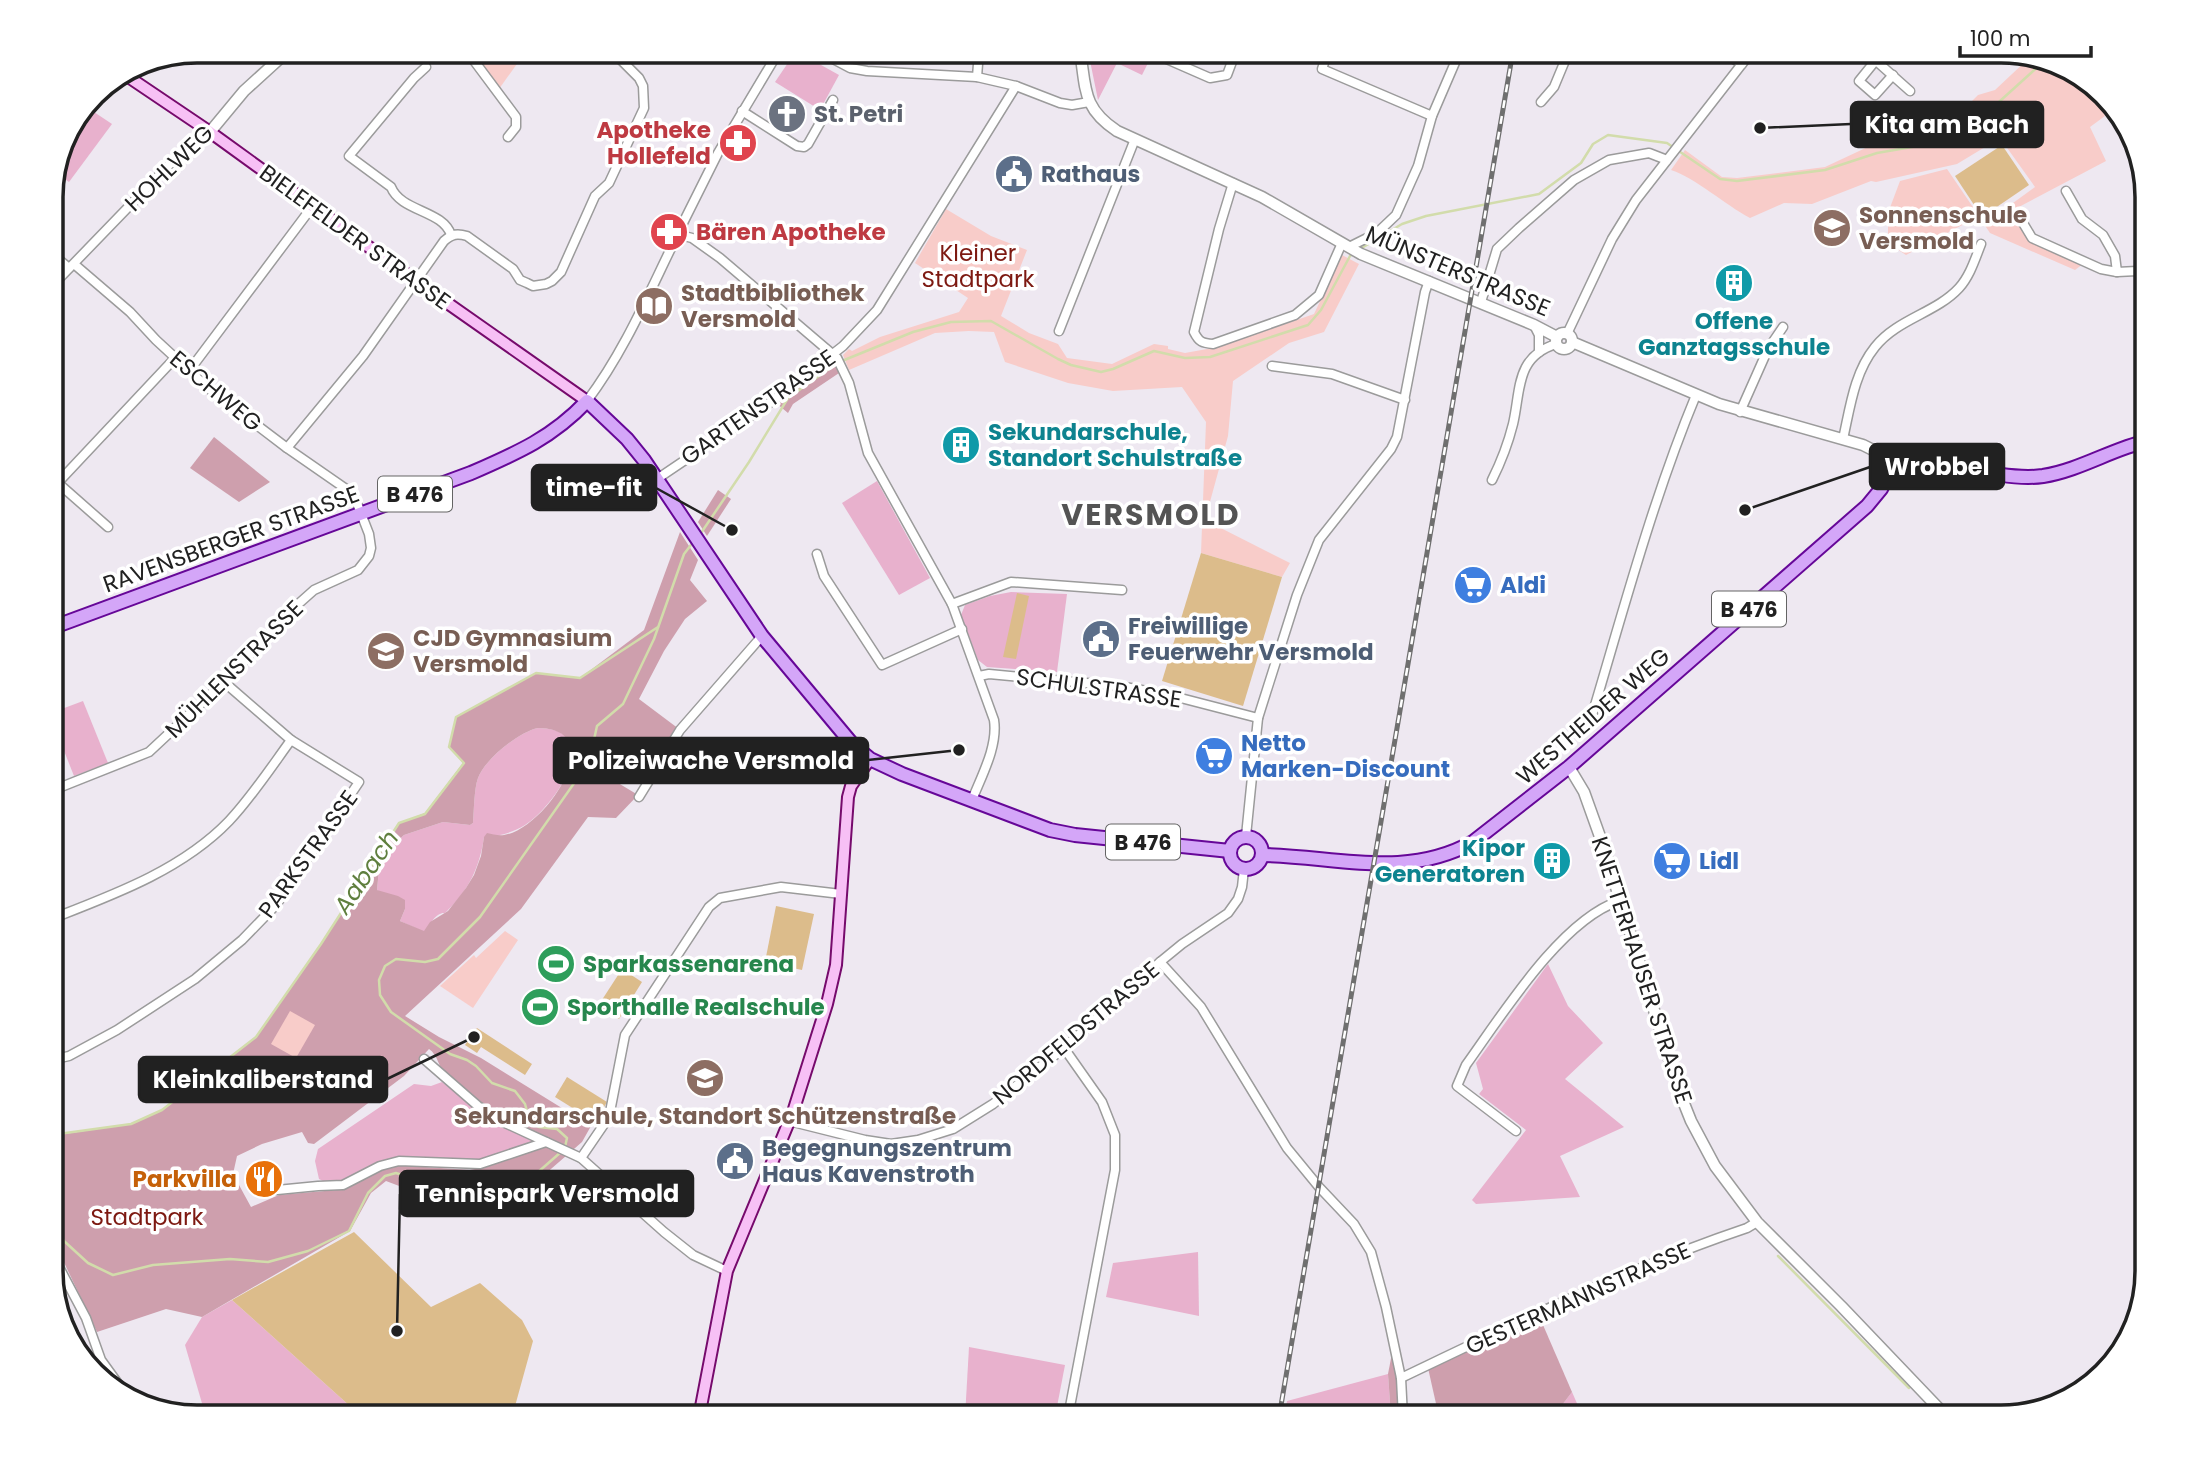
<svg xmlns="http://www.w3.org/2000/svg" width="2198" height="1468" viewBox="0 0 2198 1468" font-family="Poppins,sans-serif">
	<rect width="100%" height="100%" fill="#eee8f1"/>
	<g fill="#e8b1cd">
		<polygon points="796,51 839,75 820,110 775,82"/>
		<polygon points="1088,51 1154,51 1142,75 1117,63 1098,100"/>
		<polygon points="85,106 112,124 69,182 55,172 62,141"/>
		<polygon points="877,481 930,578 899,595 842,503"/>
		<polygon points="1011,592 1067,594 1057,672 987,667 978,660 961,615 965,605 990,596"/>
		<polygon points="83,701 108,763 74,776 51,718 51,713"/>
		<path d="M538 728C607 729 555 806 525 825 512 833 499 836 484 837 480 866 469 890 448 910 441 917 447 910 438 915 433 918 428 927 424 932L400 921 405 909 377 890 379 869 390 848 404 835 443 822 470 825 473 823C474 811 474 789 478 778 485 759 519 732 538 728Z"/>
		<polygon points="1548,964 1568,1006 1603,1043 1565,1079 1624,1127 1560,1156 1580,1197 1476,1204 1472,1200 1526,1130 1479,1094 1483,1089 1476,1063"/>
		<polygon points="442,1082 476,1109 536,1140 536,1143 481,1161 399,1159 346,1181 327,1183 319,1179 315,1161 318,1149 414,1084 431,1086"/>
		<polygon points="1198,1252 1199,1316 1106,1297 1113,1263"/>
		<polygon points="232,1300 362,1417 206,1417 185,1345 202,1317"/>
		<polygon points="969,1347 1065,1365 1055,1417 965,1417"/>
		<polygon points="1388,1374 1391,1417 1284,1417 1287,1401"/>
		<polygon points="1572,1392 1583,1417 1553,1417"/>
	</g>
	<g fill="#ce9fad" fill-rule="evenodd">
		<polygon points="834,361 839,373 793,404 788,413 776,403"/>
		<polygon points="214,437 270,482 239,502 190,468"/>
		<polygon points="718,490 731,499 707,536 698,522"/>
		<path d="M680 532 698 560 690 580 707 601 685 619 664 651 639 699 679 729 652 768 604 741 595 769 638 795 616 818 588 817 521 909 405 1016 439 1037 481 1058 591 1126 582 1142 536 1182 519 1191 444 1203 386 1181 371 1193 350 1231 202 1317 166 1309 97 1332 51 1235V1136L131 1124 162 1110 256 1037 321 944 399 823 425 813 463 763 449 747 456 717 536 673 580 678 644 630ZM538 728C613 729 544 830 504 835 499 836 492 834 487 833L484 837 481 856 474 875 466 888 448 911 430 922 424 931 400 921 405 909V900L398 896 377 890 379 869 390 848 404 835 443 822 470 825 473 823C474 811 474 789 478 778 485 759 519 732 538 728ZM429 1049C438 1055 439 1068 446 1077 471 1104 516 1126 548 1145L485 1167 470 1170 395 1165 376 1172 349 1187 336 1190 279 1195 251 1207 233 1174 237 1156 262 1144 302 1132 308 1143 314 1144 404 1076Z"/>
		<polygon points="1540,1318 1572,1392 1553,1417 1439,1417 1428,1368"/>
		<polygon points="1393,1348 1398,1378 1399,1417 1391,1417 1388,1374"/>
	</g>
	<g fill="#f8ccc9">
		<polygon points="482,52 524,54 499,89 478,60 478,55"/>
		<path d="M2028 59 2082 76 2095 90 2105 116 2090 127 2106 161 2015 209 2019 221 2030 239 2083 264 2075 270 1990 233 1984 224 2035 187 2000 138 1957 164 1876 182 1871 181 1812 204 1784 203 1750 218C1724 204 1697 179 1671 170L1685 150 1722 177 1737 178 1825 167 1889 137 1935 129 1966 107 1978 95 1995 90Z"/>
		<polygon points="1947,169 1979,216 1906,255 1888,243 1888,213 1900,181"/>
		<polygon points="946,209 991,236 1027,250 1001,316 1029,333 1058,344 1067,358 1112,364 1154,344 1168,346 1168,349 1185,353 1218,347 1314,314 1342,255 1359,264 1324,332 1289,343 1233,381 1228,436 1205,520 1290,563 1282,577 1201,553 1206,422 1182,387 1113,391 1068,383 1005,362 994,332 969,331 935,333 849,370 843,355 849,349 852,351 880,337 959,312 968,298 915,263"/>
		<polygon points="505,931 518,940 473,1008 440,986 474,955 476,958"/>
		<polygon points="290,1011 315,1025 296,1058 271,1044"/>
	</g>
	<g fill="#dcbc8b">
		<polygon points="2002,145 2029,185 1982,217 1955,176"/>
		<polygon points="1201,553 1282,577 1243,706 1162,681"/>
		<polygon points="1017,593 1029,596 1016,659 1003,657"/>
		<polygon points="776,906 814,914 802,970 765,962"/>
		<polygon points="622,969 642,982 619,1019 598,1006"/>
		<polygon points="477,1028 532,1064 525,1075 481,1047 477,1053 465,1045"/>
		<polygon points="567,1077 607,1102 595,1122 555,1097"/>
		<polygon points="354,1232 431,1307 480,1283 522,1320 533,1341 512,1417 362,1417 232,1300"/>
	</g>
	<g fill="none" stroke-linecap="round" stroke-linejoin="round">
		<g stroke="#d2dcab" stroke-width="2.5">
			<polyline points="1360,249 1402,224 1426,216 1539,194 1581,163 1593,144 1608,135 1667,143 1720,179 1737,181 1825,170 1877,153 1958,139 2042,63"/>
			<polyline points="699,536 749,462 788,398 837,363 913,332 951,322 991,321 1058,359 1071,365 1101,372 1113,369 1154,351 1185,358 1210,357 1308,325 1321,310 1350,256 1355,252"/>
			<polyline points="51,1135 131,1124 162,1110 256,1037 321,944 399,823 425,814 464,763 449,747 456,717 536,673 580,678 658,627"/>
			<polyline points="565,1147 567,1138 557,1129 539,1127 534,1124 529,1118 525,1104 515,1091 492,1083 476,1066 467,1060 450,1054 391,1012 380,995 379,980 385,966 396,959 425,962 438,959 480,917 589,762 597,726 623,704 654,639 684,554 694,541"/>
			<polyline points="51,1219 64,1241 88,1263 113,1275 153,1265 230,1259 268,1262 308,1251 349,1231 368,1193 385,1176 396,1173 405,1176 426,1192 451,1199 529,1180 561,1152"/>
			<polyline points="1778,1256 1909,1388"/>
		</g>
		<defs>
			<g id="minor">
				<polyline points="471,51 472,58 516,117 516,127 508,137"/>
				<polyline points="818,51 850,68 867,71 977,77 1016,86 1060,103 1072,105 1089,102"/>
				<polyline points="1328,51 1322,69 1432,116"/>
				<polyline points="1720,51 1742,64"/>
				<polyline points="1865,51 1910,91"/>
				<polyline points="1162,57 1210,78 1227,75 1236,51"/>
				<polyline points="1876,60 1859,81 1875,95 1893,75"/>
				<path d="M426 67 414 78 349 156 391 187C401 212 443 210 451 235"/>
				<polyline points="977,77 979,51"/>
				<polyline points="1541,102 1554,87 1569,51"/>
				<polyline points="742,111 797,146 804,147 808,144 833,100"/>
				<polyline points="2113,115 2115,113"/>
				<path d="M1233 183 1219 229 1194 332C1199 342 1202 343 1213 344L1295 315 1319 295 1342 243"/>
				<polyline points="2066,191 2082,219 2103,235 2115,256 2117,272 2137,271 2147,275"/>
				<polyline points="2023,223 2032,238 2101,269 2117,272"/>
				<path d="M680 235 692 238 720 258 837 358 849 383 868 453 952 604 994 720C998 746 982 775 972 800"/>
				<polyline points="1349,247 1377,233 1396,215 1418,166 1432,116 1460,51"/>
				<polyline points="51,253 69,268"/>
				<polyline points="51,287 169,165 210,132"/>
				<polyline points="1481,302 1497,249 1519,228 1574,180 1609,160 1649,153 1667,160"/>
				<polyline points="1534,325 1539,335 1539,352"/>
				<polyline points="1059,331 1135,139"/>
				<polyline points="1567,334 1612,239 1636,200 1752,51"/>
				<polyline points="1272,366 1332,374 1405,400"/>
				<polyline points="189,371 312,207"/>
				<path d="M587 401C624 352 648 295 675 240L680 235 681 227 718 153 779 51"/>
				<polyline points="1740,412 1768,349 1783,327"/>
				<path d="M1843 439C1850 408 1854 373 1875 347 1897 319 1936 313 1959 288 1970 276 1975 259 1981 244"/>
				<path d="M287 448 363 356 444 241C452 234 457 233 467 236L513 269 520 280 527 283 533 286 546 284 552 281 561 272 595 196 609 183 644 108 643 86 639 78 619 58 599 51"/>
				<polyline points="657,479 774,400 843,346 877,310 1016,86"/>
				<path d="M1492 480C1501 462 1508 444 1513 424 1521 390 1515 357 1556 344"/>
				<polyline points="58,483 108,527"/>
				<polyline points="51,490 175,358"/>
				<polyline points="817,554 824,576 882,665 962,629"/>
				<polyline points="952,604 1011,582 1122,590"/>
				<polyline points="979,676 989,674 1119,686 1169,695 1258,718"/>
				<path d="M1590 722C1623 612 1652 501 1696 395"/>
				<polyline points="51,791 149,752 224,682 296,606 314,590 358,570 369,556 371,548 369,534 355,498 349,491 287,448 208,388 156,340 130,312 74,264"/>
				<polyline points="639,797 680,730 762,636"/>
				<polyline points="1246,836 1258,718 1297,595 1319,540 1391,449 1397,437 1425,292 1429,281"/>
				<path d="M51 919C113 895 182 870 229 821 251 798 272 766 291 740L224 682"/>
				<polyline points="1160,962 1201,1007 1287,1148 1319,1187 1354,1224 1371,1252 1386,1307 1401,1378 1403,1417"/>
				<polyline points="1064,1048 1102,1102 1115,1135 1115,1170 1068,1417"/>
				<polyline points="424,1059 478,1106 503,1122 581,1158 664,1232 693,1255 727,1271"/>
				<polyline points="51,1060 69,1056 117,1030 195,979 242,940 276,905 359,782 291,740"/>
				<polyline points="789,1121 865,1140 891,1144 918,1140 953,1129 993,1104 1064,1048 1160,962 1182,944 1228,913 1238,899 1242,887 1244,869"/>
				<path d="M1516 1131 1457 1086 1466 1065C1502 1015 1561 920 1619 901"/>
				<polyline points="581,1158 609,1117 625,1035 709,907 720,898 781,887 841,894"/>
				<polyline points="277,1190 318,1186 343,1185 380,1166 399,1161 480,1164 546,1142"/>
				<polyline points="51,1252 86,1318 101,1360 127,1396"/>
				<path d="M1401 1378C1514 1324 1628 1268 1747 1228L1757 1222"/>
				<polyline points="701,1409 751,1417"/>
			</g>
			<g id="tertiary">
				<path d="M1080 51C1086 88 1082 108 1117 131L1262 197 1361 254 1534 325 1557 337"/>
				<polyline points="210,132 244,91 288,51"/>
				<circle cx="1564" cy="341" r="8"/>
				<polyline points="1572,342 1719,404 1863,445 1885,456"/>
				<polyline points="1569,767 1584,792 1603,845 1679,1091 1691,1121 1715,1166 1757,1222 1841,1306 1947,1417"/>
			</g>
			<g id="secondary">
				<polyline points="124,74 210,132 416,281 587,401"/>
				<polyline points="699,1417 727,1271 793,1112 827,1004 836,965 848,797 851,786 870,759"/>
			</g>
			<g id="primary">
				<circle cx="1893" cy="462" r="10"/>
				<path d="M1904 461 1919 459C1956 465 2007 481 2043 476 2080 470 2112 449 2147 441"/>
				<path d="M51 628 471 473C517 453 552 438 587 401L627 439 644 460 762 636 853 745 870 759 902 774 1050 830 1075 835 1230 851"/>
				<circle cx="1246" cy="853" r="16"/>
				<path d="M1262 855C1335 856 1405 880 1473 842L1569 767 1867 506 1881 489 1890 471"/>
			</g>
		</defs>
		<use href="#minor" stroke="#9b9b9b" stroke-width="11"/>
		<use href="#tertiary" stroke="#9b9b9b" stroke-width="13"/>
		<use href="#secondary" stroke="#760a6c" stroke-width="14"/>
		<use href="#primary" stroke="#660798" stroke-width="16"/>
		<use href="#minor" stroke="#fff" stroke-width="8"/>
		<use href="#tertiary" stroke="#fff" stroke-width="10"/>
		<use href="#secondary" stroke="#f7c0f5" stroke-width="10"/>
		<use href="#primary" stroke="#d4a6f8" stroke-width="12"/>
		<defs>
			<polyline id="rail" points="1279,1417 1513,51"/>
		</defs>
		<use href="#rail" stroke="#6f6f6f" stroke-width="5"/>
		<use href="#rail" stroke="#fff" stroke-width="2.5" stroke-dasharray="8" stroke-linecap="butt"/>
	</g>
	<defs>
		<symbol id="church-disc" viewBox="-11 -11 22 22"><circle r="9.5" fill="#6b7280" stroke="#fff"/><path d="M-1.2-6h2.4v3.5h3.3v2.4h-3.3V6h-2.4V-.1h-3.3v-2.4h3.3Z" fill="#fff"/></symbol>
		<symbol id="pharmacy-disc" viewBox="-11 -11 22 22"><circle r="9.5" fill="#e0444e" stroke="#fff"/><path d="M-2-6h4v4h4v4h-4v4h-4v-4h-4v-4h4Z" fill="#fff"/></symbol>
		<symbol id="civic-disc" viewBox="-11 -11 22 22"><circle r="9.5" fill="#5c6f8a" stroke="#fff"/><path d="M-.6-6.5H3V-4.5H.6V-3L4-1V1h2V6H-6V1h2V-1L-.6-3ZM-1.2 2.5V6h2.4V2.5Z" fill="#fff"/></symbol>
		<symbol id="school-disc" viewBox="-11 -11 22 22"><circle r="9.5" fill="#8d6e63" stroke="#fff"/><path d="M0-5L7-2L0 1L-7-2ZM-4 1L0 2.5L4 1V4Q0 6-4 4Z" fill="#fff"/></symbol>
		<symbol id="building-disc" viewBox="-11 -11 22 22"><circle r="9.5" fill="#0f9aa8" stroke="#fff"/><path d="M-4-6H4V6H1V3H-1V6H-4ZM-2.5-4.3h1.7v1.8h-1.7ZM.8-4.3h1.7v1.8H.8ZM-2.5-1h1.7V.8h-1.7ZM.8-1h1.7V.8H.8Z" fill="#fff"/></symbol>
		<symbol id="library-disc" viewBox="-11 -11 22 22"><circle r="9.5" fill="#8d6e63" stroke="#fff"/><path d="M-6-4Q-3-5.5-.7-3.5V5Q-3 3-6 4ZM6-4Q3-5.5 .7-3.5V5Q3 3 6 4Z" fill="#fff"/></symbol>
		<symbol id="supermarket-disc" viewBox="-11 -11 22 22"><circle r="9.5" fill="#3f7fe0" stroke="#fff"/><path d="M-6-5.5h2.5l.6 2H6L4.5 2H-2.5L-4.4-4H-6ZM-1.5 3.2a1.3 1.3 0 1 0 .1 0ZM3 3.2a1.3 1.3 0 1 0 .1 0Z" fill="#fff"/></symbol>
		<symbol id="stadium-disc" viewBox="-11 -11 22 22"><circle r="9.5" fill="#2e9e5b" stroke="#fff"/><path d="M0-5a6.5 5 0 1 0 0 10a6.5 5 0 1 0 0-10ZM-3.5-1.8h7v3.6h-7Z" fill="#fff"/></symbol>
		<symbol id="restaurant-disc" viewBox="-11 -11 22 22"><circle r="9.5" fill="#e8710a" stroke="#fff"/><path d="M-5-6h1v4h1v-4h1v4h1v-4h1v5L-1.5 .5V6h-2V.5L-5-1ZM5-6V6H3V1.5H1.5Q1.5-4 5-6Z" fill="#fff"/></symbol>
	</defs>
	<g fill-rule="evenodd">
		<use href="#church-disc" x="765" y="92" width="44" height="44"/>
		<use href="#pharmacy-disc" x="716" y="121" width="44" height="44"/>
		<use href="#civic-disc" x="992" y="152" width="44" height="44"/>
		<use href="#school-disc" x="1810" y="206" width="44" height="44"/>
		<use href="#pharmacy-disc" x="647" y="210" width="44" height="44"/>
		<use href="#building-disc" x="1712" y="261" width="44" height="44"/>
		<use href="#library-disc" x="632" y="284" width="44" height="44"/>
		<use href="#building-disc" x="939" y="423" width="44" height="44"/>
		<use href="#supermarket-disc" x="1451" y="563" width="44" height="44"/>
		<use href="#civic-disc" x="1079" y="617" width="44" height="44"/>
		<use href="#school-disc" x="364" y="629" width="44" height="44"/>
		<use href="#supermarket-disc" x="1192" y="734" width="44" height="44"/>
		<use href="#building-disc" x="1530" y="839" width="44" height="44"/>
		<use href="#supermarket-disc" x="1650" y="839" width="44" height="44"/>
		<use href="#stadium-disc" x="534" y="942" width="44" height="44"/>
		<use href="#stadium-disc" x="518" y="985" width="44" height="44"/>
		<use href="#school-disc" x="683" y="1056" width="44" height="44"/>
		<use href="#civic-disc" x="713" y="1139" width="44" height="44"/>
		<use href="#restaurant-disc" x="242" y="1157" width="44" height="44"/>
	</g>
	<g text-anchor="middle" dominant-baseline="central" stroke-width="7" stroke-linejoin="round" paint-order="stroke">
		<g fill="#fff" stroke="#646464" stroke-width="2">
			<rect x="378" y="476.5" width="74" height="35" rx="5"/>
			<rect x="1712" y="591.5" width="74" height="35" rx="5"/>
			<rect x="1106" y="824.5" width="74" height="35" rx="5"/>
		</g>
		<g font-size="21" font-weight="bold" fill="#212121">
			<text x="415" y="494">B 476</text>
			<text x="1749" y="609">B 476</text>
			<text x="1143" y="842">B 476</text>
		</g>
		<g font-size="23" font-weight="bold" fill="#5b616d" stroke="#fff" text-anchor="start">
			<text x="814" y="114">St. Petri</text>
		</g>
		<g font-size="23" font-weight="bold" fill="#be3a42" stroke="#fff" text-anchor="end">
			<text x="711" y="130">Apotheke<tspan x="711" dy="26">Hollefeld</tspan></text>
			<text x="696" y="232" text-anchor="start">Bären Apotheke</text>
		</g>
		<g font-size="23" fill="#212121" stroke="#fff">
			<text transform="translate(169 168) rotate(-44)">HOHLWEG</text>
			<text transform="translate(355 237) rotate(36)">BIELEFELDER STRASSE</text>
			<text transform="translate(1458 271) rotate(23)">MÜNSTERSTRASSE</text>
			<text transform="translate(216 391) rotate(40)">ESCHWEG</text>
			<text transform="translate(758 407) rotate(-35)">GARTENSTRASSE</text>
			<text transform="translate(231 539) rotate(-20)">RAVENSBERGER STRASSE</text>
			<text transform="translate(234 669) rotate(-45)">MÜHLENSTRASSE</text>
			<text transform="translate(1099 688) rotate(8)">SCHULSTRASSE</text>
			<text transform="translate(1593 716) rotate(-41)">WESTHEIDER WEG</text>
			<text transform="translate(308 854) rotate(-54)">PARKSTRASSE</text>
			<text transform="translate(1642 970) rotate(72)">KNETTERHAUSER STRASSE</text>
			<text transform="translate(1076 1033) rotate(-40)">NORDFELDSTRASSE</text>
			<text transform="translate(1578 1298) rotate(-24)">GESTERMANNSTRASSE</text>
		</g>
		<g font-size="23" font-weight="bold" fill="#4e5e75" stroke="#fff" text-anchor="start">
			<text x="1041" y="174">Rathaus</text>
			<text x="1128" y="626">Freiwillige<tspan x="1128" dy="26">Feuerwehr Versmold</tspan></text>
			<text x="762" y="1148">Begegnungszentrum<tspan x="762" dy="26">Haus Kavenstroth</tspan></text>
		</g>
		<g font-size="23" font-weight="bold" fill="#785e54" stroke="#fff" text-anchor="start">
			<text x="1859" y="215">Sonnenschule<tspan x="1859" dy="26">Versmold</tspan></text>
			<text x="681" y="293">Stadtbibliothek<tspan x="681" dy="26">Versmold</tspan></text>
			<text x="413" y="638">CJD Gymnasium<tspan x="413" dy="26">Versmold</tspan></text>
			<text x="705" y="1116" text-anchor="middle">Sekundarschule, Standort Schützenstraße</text>
		</g>
		<g font-size="23" fill="#7d1911" stroke="#fff">
			<text x="978" y="253">Kleiner<tspan x="978" dy="26">Stadtpark</tspan></text>
			<text x="147" y="1217">Stadtpark</text>
		</g>
		<g font-size="23" font-weight="bold" fill="#0d838f" stroke="#fff">
			<text x="1734" y="321">Offene<tspan x="1734" dy="26">Ganztagsschule</tspan></text>
			<text x="988" y="432" text-anchor="start">Sekundarschule,<tspan x="988" dy="26">Standort Schulstraße</tspan></text>
			<text x="1525" y="848" text-anchor="end">Kipor<tspan x="1525" dy="26">Generatoren</tspan></text>
		</g>
		<g font-size="23" font-weight="bold" fill="#366cbe" stroke="#fff" text-anchor="start">
			<text x="1500" y="585">Aldi</text>
			<text x="1241" y="743">Netto<tspan x="1241" dy="26">Marken-Discount</tspan></text>
			<text x="1699" y="861">Lidl</text>
		</g>
		<g font-size="23" font-weight="bold" fill="#27864d" stroke="#fff" text-anchor="start">
			<text x="583" y="964">Sparkassenarena</text>
			<text x="567" y="1007">Sporthalle Realschule</text>
		</g>
		<g font-size="23" font-weight="bold" fill="#c56008" stroke="#fff" text-anchor="end">
			<text x="237" y="1179">Parkvilla</text>
		</g>
		<g font-size="24" font-style="italic" fill="#5f7f3e" stroke="#fff">
			<text transform="translate(366 872) rotate(-56)">Aabach</text>
		</g>
		<g font-size="30" font-weight="bold" letter-spacing="2" fill="#545454" stroke="#fff">
			<text x="1151" y="514">VERSMOLD</text>
		</g>
	</g>
	<path d="M0 0H2198V1468H0ZM197 63H2001A134 134 0 0 1 2135 197V1271A134 134 0 0 1 2001 1405H197A134 134 0 0 1 63 1271V197A134 134 0 0 1 197 63Z" fill="#fff" fill-rule="evenodd"/>
	<path fill="none" stroke="#212121" stroke-width="3.5" d="M197 63H2001A134 134 0 0 1 2135 197V1271A134 134 0 0 1 2001 1405H197A134 134 0 0 1 63 1271V197A134 134 0 0 1 197 63Z"/>
	<path fill="none" stroke="#212121" stroke-width="2.5" d="M1760 128L1851 124M1745 510L1870 467M732 530L656 488M959 750L868 760M474 1037L387 1079M397 1331L400 1194"/>
	<g fill="#212121" stroke="#fff" stroke-width="2.5">
		<circle cx="1760" cy="128" r="7"/>
		<circle cx="1745" cy="510" r="7"/>
		<circle cx="732" cy="530" r="7"/>
		<circle cx="959" cy="750" r="7"/>
		<circle cx="474" cy="1037" r="7"/>
		<circle cx="397" cy="1331" r="7"/>
	</g>
	<g fill="#212121" stroke="#212121" stroke-width="2.5">
		<rect x="1851" y="102" width="192" height="45" rx="7"/>
		<rect x="1870" y="444" width="134" height="45" rx="7"/>
		<rect x="532" y="465" width="124" height="45" rx="7"/>
		<rect x="554" y="738" width="314" height="45" rx="7"/>
		<rect x="139" y="1057" width="248" height="45" rx="7"/>
		<rect x="400" y="1171" width="293" height="45" rx="7"/>
	</g>
	<g font-size="24" text-anchor="middle" font-weight="bold" fill="#fff">
		<text x="1947" y="133">Kita am Bach</text>
		<text x="1937" y="475">Wrobbel</text>
		<text x="594" y="496">time-fit</text>
		<text x="711" y="769">Polizeiwache Versmold</text>
		<text x="263" y="1088">Kleinkaliberstand</text>
		<text x="547" y="1202">Tennispark Versmold</text>
	</g>
	<path d="M1960 46v10h131v-10" fill="none" stroke="#212121" stroke-width="3.5"/>
	<text x="1970" y="46" font-size="21" fill="#212121" stroke="#ffffff" stroke-width="5" paint-order="stroke">100 m</text>
</svg>
